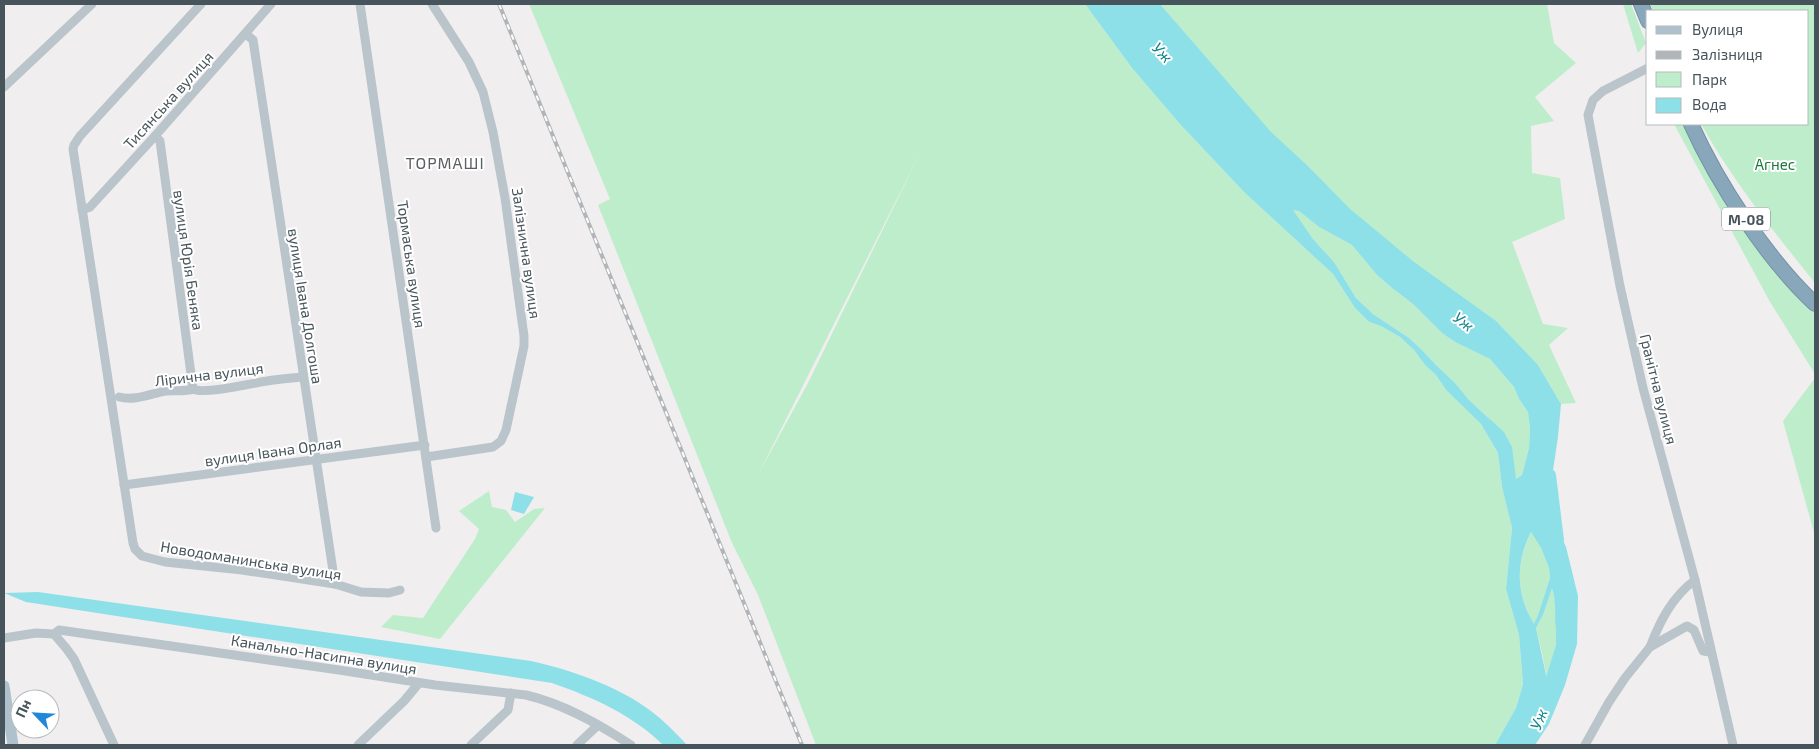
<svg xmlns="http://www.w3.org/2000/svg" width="1819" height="749" viewBox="0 0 1819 749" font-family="'Exo 2',sans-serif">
	<rect width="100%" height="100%" fill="#f1eeef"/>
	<g fill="#beedcb" fill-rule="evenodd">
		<path d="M529 4H1085L1132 68 1179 123 1245 193 1333 274 1355 308 1369 322 1381 326 1400 337 1414 350 1425 365 1436 375 1446 390 1481 424 1498 453 1502 487 1512 528 1506 589 1519 635 1523 684 1516 708 1495 745H816L758 595 732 543 598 205 610 199ZM919 155 808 383 759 473Z"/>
		<polygon points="1160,4 1547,4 1554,43 1576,63 1535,97 1554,121 1531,126 1532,173 1560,178 1565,219 1512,242 1543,324 1568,328 1549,345 1576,403 1561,404 1538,365 1348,208 1308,166 1270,132"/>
		<polygon points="1623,4 1631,4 1646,43 1638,53"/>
		<path d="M1650 4H1815V283C1774 232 1733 181 1701 124H1808V11H1653Z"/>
		<polygon points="1674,124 1684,124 1696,149 1773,269 1798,297 1815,314 1815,374 1770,302"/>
		<polygon points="1292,209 1299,211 1319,227 1352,245 1377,275 1392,288 1413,304 1442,333 1455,342 1490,359 1514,387 1519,399 1528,412 1530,429 1529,448 1522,475 1516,479 1488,417 1469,400 1455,383 1436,365 1422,350 1409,338 1373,314 1356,298 1334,262 1313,239"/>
		<polygon points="1815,378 1815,536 1783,421"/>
		<polygon points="489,491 492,507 506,510 515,522 534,509 545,508 440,639 381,627 393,615 423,618 475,539 479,529 459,511"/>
		<path d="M1531 532 1541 548 1549 568 1550 578 1538 615 1534 625C1516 589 1515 569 1531 532Z"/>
		<polygon points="1552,587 1556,605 1556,629 1561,650 1560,667 1555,685 1549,689 1542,653 1536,628 1543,615"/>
	</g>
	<g fill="#8de0e8" fill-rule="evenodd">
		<path d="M1085 4H1160L1271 132 1308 166 1349 208 1414 262 1496 321 1538 365 1561 404 1558 437 1552 477 1553 516 1566 547 1578 596 1577 644 1565 685 1549 724 1535 745H1495L1516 708 1523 684 1519 635 1506 589 1512 528 1502 487 1498 453 1481 424 1446 390 1436 375 1425 365 1414 350 1400 337 1381 326 1369 322 1355 308 1333 274 1245 193 1179 123 1132 68ZM1293 210 1299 211 1319 227 1352 245 1377 275 1392 288 1413 304 1442 333 1455 342 1490 359 1514 387 1519 399 1528 412 1530 429 1529 448 1522 475 1516 479 1512 447 1504 432 1469 400 1455 383 1436 365 1422 350 1409 338 1373 314 1356 298 1334 262 1313 239ZM1531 532 1541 548 1549 568 1550 578 1538 615 1534 624C1516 593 1515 565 1531 532ZM1552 588C1557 603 1554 615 1556 630 1557 637 1560 643 1561 649 1562 661 1559 682 1549 689L1536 628 1543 615Z"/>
		<polygon points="515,492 534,497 524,514 511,510"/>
		<path d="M38 592 531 661C571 670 618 686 651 711 664 721 676 733 687 745H663C633 715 592 697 552 683L26 602 4 593Z"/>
	</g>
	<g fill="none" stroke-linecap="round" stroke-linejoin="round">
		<g stroke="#8de0e8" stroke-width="12">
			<polyline points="1550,475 1558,540"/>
			<polyline points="1544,704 1562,646 1562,632"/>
		</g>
		<defs>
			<g id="highway">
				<polyline points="1641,4 1648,21"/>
				<path d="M1691 124C1718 184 1767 259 1815 304"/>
			</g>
		</defs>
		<use href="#highway" stroke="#7392a7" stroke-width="16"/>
		<g stroke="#bac5cb" stroke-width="9">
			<polyline points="201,4 80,136 74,145 73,149 133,543 135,549 142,556 165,562 242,570 335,584 361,592 389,593 400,590"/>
			<polyline points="360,4 436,528"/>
			<polyline points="246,34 253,40 335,584"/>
			<polyline points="1648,68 1603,91 1593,100 1588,115 1620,286 1643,388 1695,580 1733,745"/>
			<polyline points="4,87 92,4"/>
			<polyline points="155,136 160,141 193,389"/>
			<polyline points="82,210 90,207 155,136 271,4"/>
			<path d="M119 397C135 401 150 394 165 391 174 390 185 392 193 389 204 395 253 383 267 381 279 379 291 378 303 377"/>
			<polyline points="426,457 493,447 501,441 506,430 524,346 524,336 505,198 493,132 483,92 469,62 432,4"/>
			<polyline points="124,485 425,445"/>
			<polyline points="54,634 66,648 74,659 114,745"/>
			<path d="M4 638 36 633 54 634 59 630 339 670 435 685 526 695C564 704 599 724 631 745"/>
			<path d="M1650 647C1660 621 1672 597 1695 580"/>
			<polyline points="358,745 404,701 419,683"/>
			<polyline points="471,745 508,710 511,693"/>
			<polyline points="577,745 598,725"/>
			<polyline points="1585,745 1609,702 1625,678 1650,647 1687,626 1694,630 1703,651 1710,652"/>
		</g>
		<polyline stroke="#afc1cc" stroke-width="11" points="4,686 13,745"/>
		<use href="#highway" stroke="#88a7bb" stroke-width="14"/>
		<defs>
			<polyline id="rail" points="499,4 802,745"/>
		</defs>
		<use href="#rail" stroke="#b1b5b8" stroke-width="4"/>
		<use href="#rail" stroke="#fff" stroke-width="2" stroke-dasharray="5.5" stroke-linecap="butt"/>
	</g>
	<g text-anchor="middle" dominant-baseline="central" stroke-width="4" stroke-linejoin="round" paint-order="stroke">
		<rect fill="#fff" stroke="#7e878c" stroke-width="1" x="1722" y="207.5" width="48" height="23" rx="4"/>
		<g font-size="14" font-weight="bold" fill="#47545b">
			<text x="1746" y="219">М-08</text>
		</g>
		<g font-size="15" fill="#47545b" stroke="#fff">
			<text transform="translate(168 100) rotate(-48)">Тисянська вулиця</text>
			<text transform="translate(527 253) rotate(82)">Залізнична вулиця</text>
			<text transform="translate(189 260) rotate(82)">вулиця Юрія Беняка</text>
			<text transform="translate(412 264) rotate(82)">Тормаська вулиця</text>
			<text transform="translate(306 306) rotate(81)">вулиця Івана Долгоша</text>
			<text transform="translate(209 374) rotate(-7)">Лірична вулиця</text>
			<text transform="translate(1659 389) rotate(76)">Гранітна вулиця</text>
			<text transform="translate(273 451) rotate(-8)">вулиця Івана Орлая</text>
			<text transform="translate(251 560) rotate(9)">Новодоманинська вулиця</text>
			<text transform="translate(324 654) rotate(9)">Канально-Насипна вулиця</text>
		</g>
		<g font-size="15" fill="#1b793e" stroke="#fff">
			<text x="1775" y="164">Агнес</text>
		</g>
		<g font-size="16" font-style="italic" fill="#12838d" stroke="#fff">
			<text transform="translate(1163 52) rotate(47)">Уж</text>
			<text transform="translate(1464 321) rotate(38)">Уж</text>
			<text transform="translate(1538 719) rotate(-68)">Уж</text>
		</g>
		<g font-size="16" letter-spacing="1" fill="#5b6063" stroke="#fff">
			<text x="445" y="162">ТОРМАШІ</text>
		</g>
	</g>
	<rect width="1819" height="749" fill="none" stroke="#47545b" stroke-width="10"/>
	<rect x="1646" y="10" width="162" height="115" fill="#ffffff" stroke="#b5bbbd"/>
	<rect x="1656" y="26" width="25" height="8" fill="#afc1cc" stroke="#b5bbbd"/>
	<text x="1692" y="35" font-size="15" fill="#47545b">Вулиця</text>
	<rect x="1656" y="51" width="25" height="8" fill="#b1b5b8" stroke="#b5bbbd"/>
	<text x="1692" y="60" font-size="15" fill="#47545b">Залізниця</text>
	<rect x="1656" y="72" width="25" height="15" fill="#beedcb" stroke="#b5bbbd"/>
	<text x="1692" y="85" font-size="15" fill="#47545b">Парк</text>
	<rect x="1656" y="98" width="25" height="15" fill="#8de0e8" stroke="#b5bbbd"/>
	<text x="1692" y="110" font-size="15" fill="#47545b">Вода</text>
	<g transform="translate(35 714) rotate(295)"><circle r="24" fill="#ffffff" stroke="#b5bbbd"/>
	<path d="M0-4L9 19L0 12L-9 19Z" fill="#2188d9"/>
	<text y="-8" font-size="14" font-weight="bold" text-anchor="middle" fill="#47545b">Пн</text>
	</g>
</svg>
